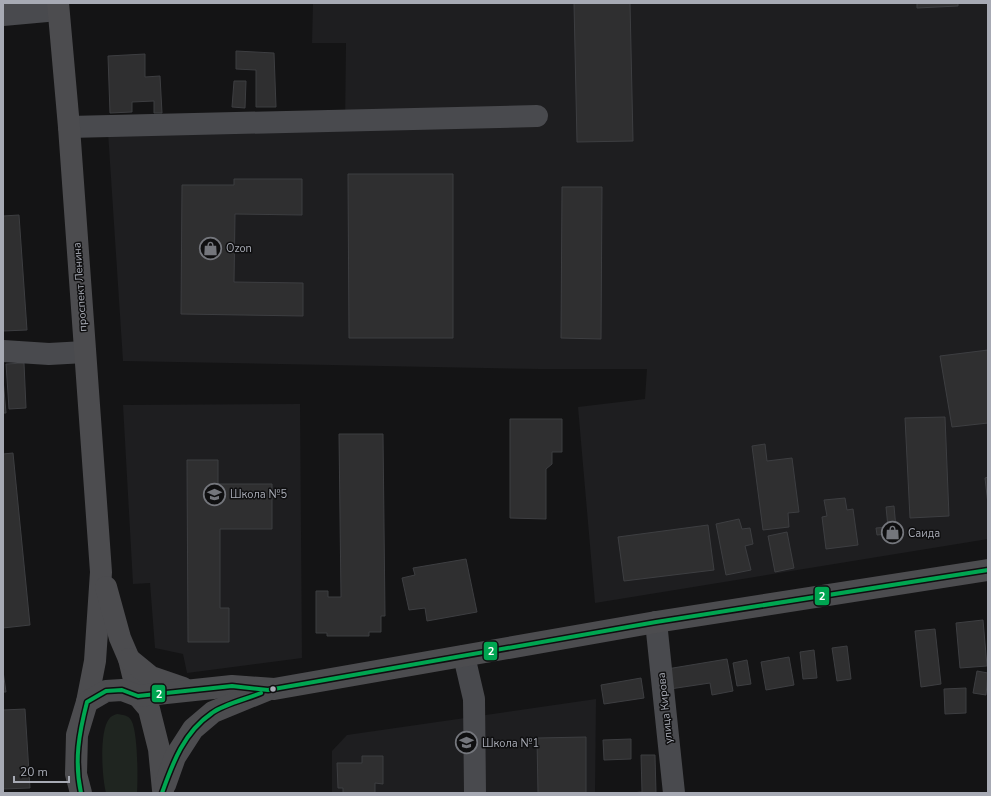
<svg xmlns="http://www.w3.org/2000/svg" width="991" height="796" viewBox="0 0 991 796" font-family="'Nunito Sans',sans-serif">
	<rect width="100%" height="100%" fill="#141415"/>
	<g fill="#1e1e20">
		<polygon points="313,3 988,3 988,539 595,603 578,407 645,399 647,369 540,369 123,361 108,132 345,127 346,43 312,43"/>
		<polygon points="300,404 302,658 187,673 183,654 155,648 150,583 133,584 123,405"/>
		<polygon points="596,699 595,793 332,793 332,751 347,735"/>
	</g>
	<path fill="#1f2520" d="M117 714C123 715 128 715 131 720 138 731 138 779 137 793H106C102 777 99 732 109 719 111 716 114 715 117 714Z"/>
	<g fill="#2f2f30" stroke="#3d3e41">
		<polygon points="574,3 630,3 633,141 577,142"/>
		<polygon points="917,3 958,3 958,6 917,8"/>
		<polygon points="236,51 274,53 276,107 256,107 256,70 236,69"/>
		<polygon points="145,54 145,77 160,76 162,113 154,113 154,101 132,102 132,112 110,113 108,56"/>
		<polygon points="234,81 246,81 245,108 232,107"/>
		<polygon points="348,174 453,174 453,338 349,338"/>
		<polygon points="234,179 302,179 302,215 235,214 234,282 303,283 303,316 181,314 182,185 234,185"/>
		<polygon points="562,187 602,187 601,339 561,338"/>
		<polygon points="19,215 27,330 3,331 3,216"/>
		<polygon points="988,350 988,423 952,427 940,356"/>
		<polygon points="24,363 26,408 9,409 6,364"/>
		<polygon points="3,379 6,413 3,413"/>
		<polygon points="945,417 949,516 910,518 905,418"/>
		<polygon points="510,419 562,419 562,452 552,452 552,464 546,469 546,519 510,518"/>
		<polygon points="339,434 383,434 385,616 381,616 381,632 369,632 369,636 327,636 327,633 316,633 316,591 328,591 328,597 341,597"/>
		<polygon points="765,444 767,461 792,458 799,512 788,513 789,527 763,530 752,446"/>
		<polygon points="13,453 30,625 3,628 3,454"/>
		<polygon points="187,460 218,460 218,484 272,484 272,529 220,529 220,608 229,608 229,642 188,642"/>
		<polygon points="988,477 988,504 985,478"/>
		<polygon points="845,498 847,510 853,509 858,545 826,549 822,517 827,516 824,500"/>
		<polygon points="894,506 897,539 887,540 887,534 877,535 876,528 888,527 886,507"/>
		<polygon points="739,519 742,529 750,528 753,544 745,546 751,570 726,575 716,524"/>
		<polygon points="708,525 714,570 624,581 618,537"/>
		<polygon points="787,532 794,568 775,572 768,536"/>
		<polygon points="466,559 477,612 427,621 425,608 409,610 402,578 415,575 413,568"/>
		<polygon points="983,620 987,666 960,668 956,623"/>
		<polygon points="935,629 941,684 921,687 915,631"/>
		<polygon points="847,646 851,679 837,681 832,648"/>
		<polygon points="814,650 817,678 803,679 800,652"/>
		<polygon points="789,657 794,685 766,690 761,662"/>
		<polygon points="727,659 733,691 712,695 710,683 670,689 667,669"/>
		<polygon points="747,660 751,684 737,686 733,663"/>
		<polygon points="3,671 6,692 3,692"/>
		<polygon points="977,671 988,673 986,695 973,693"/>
		<polygon points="641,678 644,698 604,704 601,685"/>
		<polygon points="966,688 966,713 945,714 944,689"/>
		<polygon points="25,709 30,788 3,789 3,710"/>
		<polygon points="586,737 586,793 538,793 537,738"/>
		<polygon points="631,739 631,759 604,760 603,740"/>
		<polygon points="641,755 655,755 656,793 631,793 642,792"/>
		<polygon points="362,756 383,756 383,784 375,783 375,793 343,793 343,788 338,788 337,763 362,763"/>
	</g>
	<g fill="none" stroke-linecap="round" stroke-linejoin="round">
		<g stroke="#494a4e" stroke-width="22">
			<polyline points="3,15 58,10"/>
			<polyline points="69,127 537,116"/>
			<polyline points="3,351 49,354 85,352"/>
			<polyline points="656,622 674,793"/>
			<polyline points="464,656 474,699 475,793"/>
		</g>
		<g stroke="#4c4c4f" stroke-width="22">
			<polyline points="58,3 69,127 101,572 95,661 87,702 77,735 76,774 81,793"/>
			<polyline points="106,587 120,638 129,659 138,696 149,709 159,749 163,790"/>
			<polyline points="129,659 151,677 183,688"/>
			<polyline points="87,702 106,691 122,690 138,696 232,686 274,689 656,622 988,570"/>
			<polyline points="165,785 175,757 193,729 213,712 267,690"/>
		</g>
		<defs>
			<g id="bus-1">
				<path d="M81 793C74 761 79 733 87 702L106 691 122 690 138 696 232 686 268 690 656 622 988 570"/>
				<path d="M162 793C173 762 184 732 212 713 224 704 247 699 261 693"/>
			</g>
		</defs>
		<use href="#bus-1" stroke="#0f0f10" stroke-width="7"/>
		<use href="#bus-1" stroke="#00a651" stroke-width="4"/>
	</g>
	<defs>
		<symbol id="shop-ring" viewBox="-11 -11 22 22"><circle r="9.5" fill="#0f0f10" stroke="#74767c" stroke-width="1.5"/><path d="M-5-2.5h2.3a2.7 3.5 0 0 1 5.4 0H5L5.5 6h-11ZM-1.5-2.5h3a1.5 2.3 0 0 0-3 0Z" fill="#74767c"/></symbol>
		<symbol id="school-ring" viewBox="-11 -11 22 22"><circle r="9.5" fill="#0f0f10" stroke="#74767c" stroke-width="1.5"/><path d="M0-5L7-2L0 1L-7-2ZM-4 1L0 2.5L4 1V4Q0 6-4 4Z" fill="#74767c"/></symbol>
	</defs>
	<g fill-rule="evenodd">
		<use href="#shop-ring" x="198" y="236" width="25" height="25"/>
		<use href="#school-ring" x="202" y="482" width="25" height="25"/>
		<use href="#shop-ring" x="880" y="520" width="25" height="25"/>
		<use href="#school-ring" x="454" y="730" width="25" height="25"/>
	</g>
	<circle fill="#a7aab4" stroke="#0f0f10" stroke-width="1.5" cx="273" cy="689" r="3.5"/>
	<g text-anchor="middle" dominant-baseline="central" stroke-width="3" stroke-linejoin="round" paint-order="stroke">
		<g font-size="11" fill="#a7aab4" stroke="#0f0f10" text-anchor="start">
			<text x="226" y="248">Ozon</text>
			<text x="230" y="494">Школа №5</text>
			<text x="908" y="533">Саида</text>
			<text x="482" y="743">Школа №1</text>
		</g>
		<g font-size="11" fill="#a7aab4" stroke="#0f0f10">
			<text transform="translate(80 287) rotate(-94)">проспект Ленина</text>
			<text transform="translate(665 708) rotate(-96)">улица Кирова</text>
		</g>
	</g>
	<g stroke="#0f0f10" stroke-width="1.5">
		<rect x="814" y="586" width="16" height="20" rx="4" fill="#00a651"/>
		<rect x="483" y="641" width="15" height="20" rx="4" fill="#00a651"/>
		<rect x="151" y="684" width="15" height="19" rx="4" fill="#00a651"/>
	</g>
	<g font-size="11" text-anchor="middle" font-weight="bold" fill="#fff">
		<text x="822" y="600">2</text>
		<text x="491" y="655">2</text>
		<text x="159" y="698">2</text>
	</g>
	<rect width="991" height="796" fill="none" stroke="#a7aab4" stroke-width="8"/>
	<path d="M14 776v6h55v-6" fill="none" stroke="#a7aab4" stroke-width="2"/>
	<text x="20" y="776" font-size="12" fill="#a7aab4" stroke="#0f0f10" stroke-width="3" paint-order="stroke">20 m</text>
</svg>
